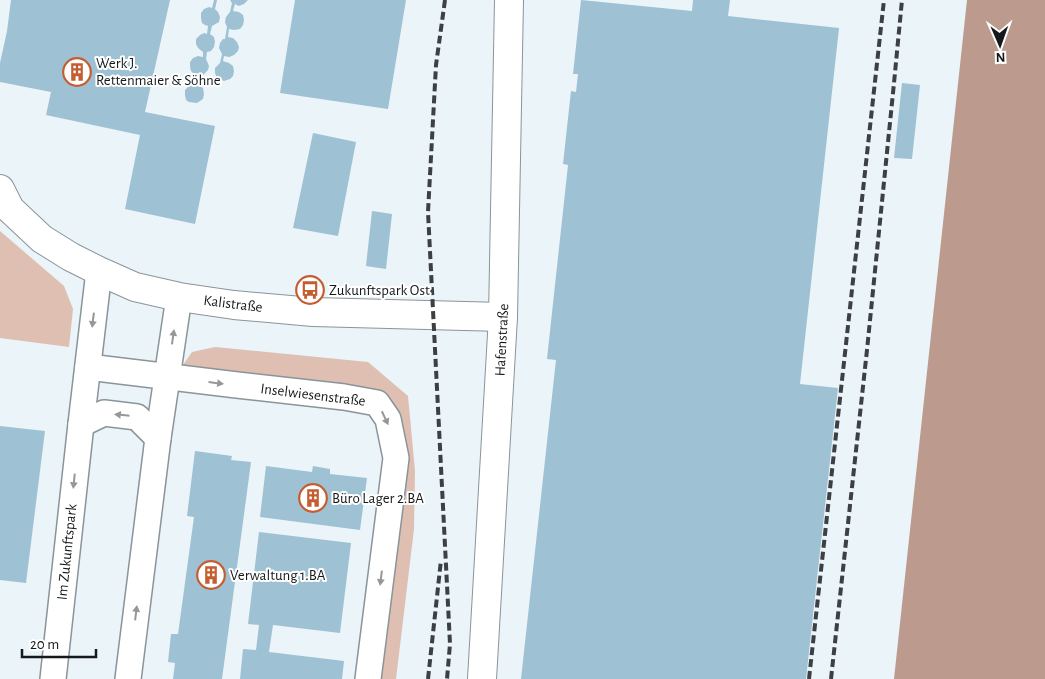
<svg xmlns="http://www.w3.org/2000/svg" width="1045" height="679" viewBox="0 0 1045 679" font-family="'Alegreya Sans',sans-serif">
	<rect width="100%" height="100%" fill="#eaf4f9"/>
	<g fill="#debfb2">
		<polygon points="0,231 64,286 73,309 69,347 0,338"/>
		<polygon points="215,347 368,362 408,396 415,471 414,529 396,679 376,679 397,509 379,394 183,365 192,352"/>
	</g>
	<polygon fill="#bc9a8d" points="967,0 1045,0 1045,679 894,679"/>
	<g fill="#9fc1d4">
		<polygon points="11,0 170,0 145,112 215,126 195,224 125,209 140,135 46,115 51,92 0,82 0,63 7,31"/>
		<polygon points="214,0 217,0 215,9 218,12 220,17 219,22 212,26 210,34 214,37 215,42 214,47 211,51 207,52 206,59 209,66 208,70 203,75 200,86 203,88 204,94 203,99 197,103 189,102 186,100 185,95 185,90 189,86 193,84 197,85 199,76 194,74 191,71 190,67 190,62 193,58 198,56 203,57 203,52 198,48 196,44 196,39 200,35 204,33 207,34 208,26 205,25 202,23 201,18 201,13 204,9 209,7 212,8"/>
		<polygon points="230,0 248,0 244,4 239,6 235,4 233,11 239,12 243,15 244,20 243,25 240,29 234,30 229,29 228,37 233,38 237,42 239,47 238,51 234,55 229,57 224,56 223,61 229,63 233,66 234,71 233,76 230,79 224,81 217,78 215,73 215,68 220,63 222,54 219,48 220,43 223,39 225,39 227,27 225,22 226,17 230,12 232,3"/>
		<polygon points="295,0 406,0 388,109 280,93"/>
		<polygon points="581,0 692,11 693,0 730,0 728,16 839,28 800,384 838,388 806,679 521,679 556,360 547,359 568,165 563,164 571,91 576,92 578,74 573,74"/>
		<polygon points="902,83 920,85 912,159 894,158"/>
		<polygon points="313,133 356,142 338,236 293,228"/>
		<polygon points="372,211 392,214 386,269 366,266"/>
		<polygon points="0,426 45,431 26,583 0,580"/>
		<polygon points="195,451 232,456 231,460 251,462 222,679 173,679 175,663 168,662 171,634 178,634 194,517 187,516"/>
		<polygon points="266,466 312,472 313,466 330,469 330,474 367,478 360,530 260,517"/>
		<polygon points="259,532 351,543 340,633 273,625 269,652 344,661 342,679 240,679 243,649 256,650 259,625 248,624"/>
	</g>
	<g fill="none" stroke-linecap="round" stroke-linejoin="round">
		<defs>
			<g id="minor">
				<polyline points="88,367 237,385 344,397 377,403 388,419 396,458 368,679"/>
				<polyline points="81,424 104,413 137,417 158,438"/>
				<polyline points="53,679 81,424 99,271"/>
				<polyline points="128,679 158,438 179,297"/>
			</g>
			<polyline id="tertiary" points="0,189 10,209 42,239 71,257 99,271 135,287 179,297 234,305 313,312 503,317"/>
			<polyline id="secondary" points="482,679 503,317 509,0"/>
		</defs>
		<use href="#minor" stroke="#8a9499" stroke-width="28"/>
		<use href="#tertiary" stroke="#8a9499" stroke-width="30"/>
		<use href="#secondary" stroke="#8a9499" stroke-width="30"/>
		<use href="#minor" stroke="#fff" stroke-width="25"/>
		<use href="#tertiary" stroke="#fff" stroke-width="28"/>
		<use href="#secondary" stroke="#fff" stroke-width="28"/>
		<g stroke="#3c4043" stroke-width="4" stroke-dasharray="8 4" stroke-linecap="butt">
			<polyline points="445,0 436,65 428,212 450,644 447,679"/>
			<polyline points="428,679 441,560"/>
			<polyline points="809,679 884,0"/>
			<polyline points="831,679 867,350 894,83 902,0"/>
		</g>
	</g>
	<defs><path id="oneway-solid" d="M-6-.8H1V-3.2L6.5 0L1 3.2V.8H-6Z" transform="scale(1.25)"/></defs>
	<g fill="#969898">
		<use href="#oneway-solid" transform="translate(93 320) rotate(97)"/>
		<use href="#oneway-solid" transform="translate(173 337) rotate(-82)"/>
		<use href="#oneway-solid" transform="translate(216 383) rotate(7)"/>
		<use href="#oneway-solid" transform="translate(122 415) rotate(-174)"/>
		<use href="#oneway-solid" transform="translate(385 418) rotate(65)"/>
		<use href="#oneway-solid" transform="translate(74 481) rotate(96)"/>
		<use href="#oneway-solid" transform="translate(381 578) rotate(97)"/>
		<use href="#oneway-solid" transform="translate(136 613) rotate(-83)"/>
	</g>
	<defs>
		<symbol id="building-ring" viewBox="-11 -11 22 22"><circle r="9.5" fill="#fff" stroke="#c45e31" stroke-width="1.5"/><path d="M-4-6H4V6H1V3H-1V6H-4ZM-2.5-4.3h1.7v1.8h-1.7ZM.8-4.3h1.7v1.8H.8ZM-2.5-1h1.7V.8h-1.7ZM.8-1h1.7V.8H.8Z" fill="#c45e31"/></symbol>
		<symbol id="bus-ring" viewBox="-11 -11 22 22"><circle r="9.5" fill="#fff" stroke="#c45e31" stroke-width="1.5"/><path d="M-5-6H5V4H4V6H2V4H-2V6H-4V4H-5ZM-3.5-4V0h7V-4ZM-3.5 1.2v1.5H-2V1.2ZM2 1.2v1.5H3.5V1.2Z" fill="#c45e31"/></symbol>
	</defs>
	<g fill-rule="evenodd">
		<use href="#building-ring" x="61" y="56" width="32" height="32"/>
		<use href="#bus-ring" x="294" y="274" width="32" height="32"/>
		<use href="#building-ring" x="297" y="482" width="32" height="32"/>
		<use href="#building-ring" x="195" y="559" width="32" height="32"/>
	</g>
	<g text-anchor="middle" dominant-baseline="central" stroke-width="4" stroke-linejoin="round" paint-order="stroke">
		<g font-size="15" fill="#16191b" stroke="#fff" text-anchor="start">
			<text x="96" y="63">Werk J.<tspan x="96" dy="17">Rettenmaier &amp; Söhne</tspan></text>
			<text x="329" y="290">Zukunftspark Ost</text>
			<text x="332" y="498">Büro Lager 2.BA</text>
			<text x="230" y="575">Verwaltung 1.BA</text>
		</g>
		<g font-size="15" fill="#16191b" stroke="#fff">
			<text transform="translate(233 304) rotate(7)">Kalistraße</text>
			<text transform="translate(502 340) rotate(-87)">Hafenstraße</text>
			<text transform="translate(313 395) rotate(7)">Inselwiesenstraße</text>
			<text transform="translate(67 552) rotate(-84)">Im Zukunftspark</text>
		</g>
	</g>
	<g transform="translate(1000 45) rotate(178)" stroke="#ffffff" stroke-width="4" paint-order="stroke">
	<path d="M0-4L9 19L0 12L-9 19Z" fill="#16191b"/>
	<text y="-8" font-size="14" font-weight="bold" text-anchor="middle" fill="#16191b">N</text>
	</g>
	<path d="M22 649v8h74v-8" fill="none" stroke="#16191b" stroke-width="2.5"/>
	<text x="30" y="649" font-size="15" fill="#16191b" stroke="#ffffff" stroke-width="4" paint-order="stroke">20 m</text>
</svg>
